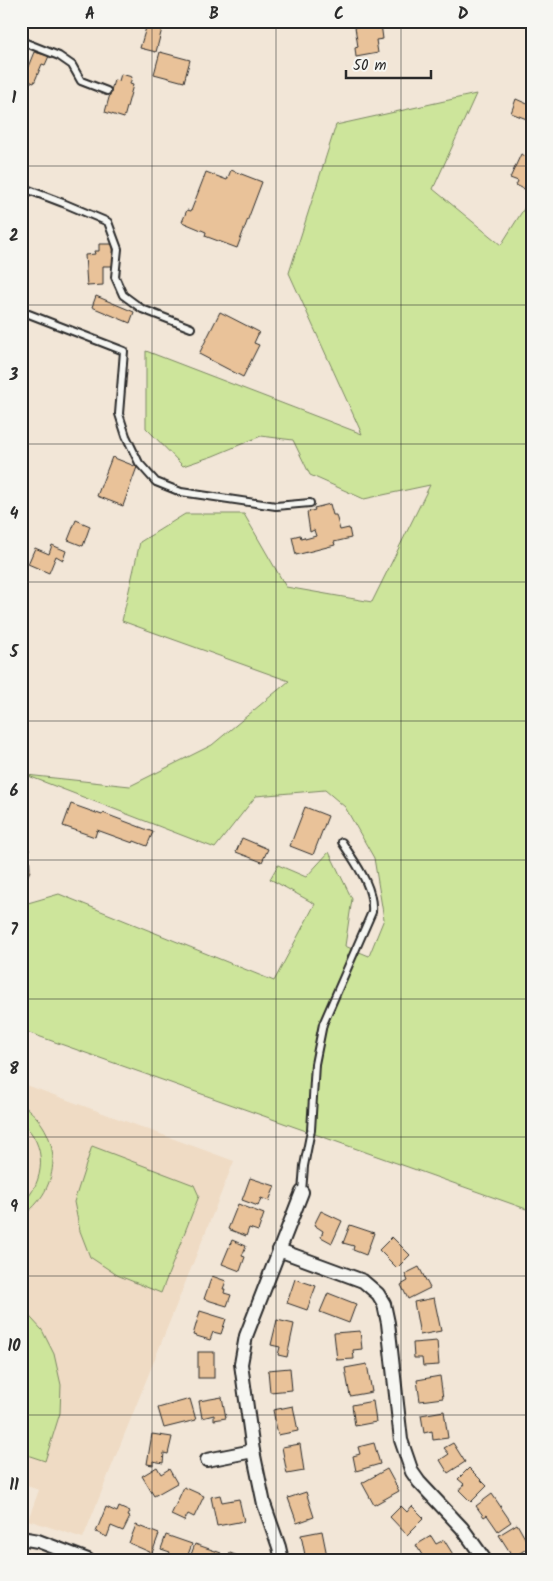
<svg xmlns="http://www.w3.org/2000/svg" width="553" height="1581" viewBox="0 0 553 1581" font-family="Kalam,sans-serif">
	<rect width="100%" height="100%" fill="#f2e6d7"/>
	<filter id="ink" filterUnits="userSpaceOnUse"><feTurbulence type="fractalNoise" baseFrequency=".02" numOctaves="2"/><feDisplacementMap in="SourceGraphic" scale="10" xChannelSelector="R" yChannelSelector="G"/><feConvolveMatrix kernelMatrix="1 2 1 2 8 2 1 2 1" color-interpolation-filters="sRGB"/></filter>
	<g filter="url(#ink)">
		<polygon fill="#efdbc4" points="21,1083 234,1161 83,1538 28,1520 39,1490 21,1484"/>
		<g fill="#cde59b" stroke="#7c8863">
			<polygon points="476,94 433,189 501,245 525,207 532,210 532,1211 21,1030 21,905 59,894 274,981 315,904 270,879 278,865 306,877 329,852 352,899 345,946 369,956 384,919 374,858 345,807 325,790 256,796 215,848 26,775 130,786 212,745 289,681 122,621 140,542 185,514 244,514 286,587 372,602 430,485 364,499 310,475 293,440 261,436 213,456 183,466 146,428 146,351 362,434 289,273 336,125"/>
			<path d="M21 1104C64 1132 63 1189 21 1217V1205C46 1182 48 1144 21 1122Z"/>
			<polygon points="92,1146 194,1185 199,1196 161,1293 117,1275 90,1257 80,1231 74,1202"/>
			<polygon points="21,1307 42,1330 54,1354 61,1385 60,1413 45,1461 21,1453"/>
		</g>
		<g fill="#e9c299" stroke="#2b2b2b">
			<polygon points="148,21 164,21 156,52 140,48"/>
			<polygon points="381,24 383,39 376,40 378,53 356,57 355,48 358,47 355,27"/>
			<polygon points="34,52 49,56 45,65 42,64 34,83 23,79"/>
			<polygon points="160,52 190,60 184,82 154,74"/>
			<polygon points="121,74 132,77 130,84 133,85 124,118 105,112 114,80 119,81"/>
			<polygon points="516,99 532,106 532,121 511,113"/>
			<polygon points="521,154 532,159 532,173 524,189 516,185 518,181 510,178"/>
			<polygon points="231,170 262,182 237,248 205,236 206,232 182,222 187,210 191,211 206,172 227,180"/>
			<polygon points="99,244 113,244 114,266 103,266 103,285 87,286 85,255 95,254 94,251 99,251"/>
			<polygon points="96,296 134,312 130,323 92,307"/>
			<polygon points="220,312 259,332 254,343 259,345 243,377 199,354"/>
			<polygon points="112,457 137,467 123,506 97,496"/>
			<polygon points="330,504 333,515 336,515 340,530 349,528 351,538 334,542 335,545 296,555 292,537 300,535 301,538 304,537 305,539 316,536 314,530 310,532 307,512 315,510 314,508"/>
			<polygon points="76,520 90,526 83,546 68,540"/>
			<polygon points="52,545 66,551 63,560 56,556 49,573 28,564 35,548 49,554"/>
			<polygon points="71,804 102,815 103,813 153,832 147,846 134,841 133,843 97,830 95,837 63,826"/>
			<polygon points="305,807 328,816 313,855 290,846"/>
			<polygon points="242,838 268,849 262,862 236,852"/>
			<polygon points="21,849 29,849 30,871 27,877 27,893 21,893"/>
			<polygon points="250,1178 275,1186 269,1201 261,1198 258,1206 242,1200"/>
			<polygon points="238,1204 264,1214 258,1231 249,1228 246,1236 228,1229"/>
			<polygon points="321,1211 342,1221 332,1243 321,1237 323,1231 314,1225"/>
			<polygon points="350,1225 374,1233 366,1255 353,1250 354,1246 343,1243"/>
			<polygon points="392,1237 410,1255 397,1268 379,1250"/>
			<polygon points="232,1240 246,1246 242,1256 245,1257 240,1271 222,1264"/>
			<polygon points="419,1267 430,1288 408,1299 401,1285 408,1281 405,1274"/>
			<polygon points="212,1276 226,1281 223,1289 225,1289 224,1293 231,1295 227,1306 204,1299"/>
			<polygon points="295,1279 316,1286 307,1310 287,1303"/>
			<polygon points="328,1293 356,1304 349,1323 320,1312"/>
			<polygon points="434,1298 441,1331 420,1335 414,1302"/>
			<polygon points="200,1311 226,1319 221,1334 213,1332 210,1340 193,1335"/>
			<polygon points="277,1320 294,1324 287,1357 278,1355 280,1347 271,1345"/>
			<polygon points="360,1331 362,1349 353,1350 354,1359 337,1360 334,1333"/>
			<polygon points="437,1341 439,1365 423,1366 422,1358 414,1358 413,1343"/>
			<rect x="198" y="1352" width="16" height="26"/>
			<polygon points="367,1364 372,1392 350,1396 345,1368"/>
			<polygon points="290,1368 292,1390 270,1392 268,1370"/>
			<polygon points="440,1376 443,1398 420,1401 417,1380"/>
			<polygon points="222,1397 226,1418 214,1420 214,1415 202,1418 199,1401"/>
			<polygon points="190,1399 196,1420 164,1428 158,1408"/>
			<polygon points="373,1401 376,1422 355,1426 352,1405"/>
			<polygon points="293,1406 298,1431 278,1435 273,1410"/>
			<polygon points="444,1411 448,1438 433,1440 432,1431 424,1433 421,1415"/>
			<polygon points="152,1434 172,1437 168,1454 164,1453 163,1463 153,1461 153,1465 147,1464"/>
			<polygon points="374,1443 380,1464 356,1471 353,1456 360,1454 358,1447"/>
			<polygon points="453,1443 465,1462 448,1473 440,1460 449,1454 444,1448"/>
			<polygon points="300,1444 304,1471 287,1474 282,1447"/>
			<polygon points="157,1467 161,1474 169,1469 177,1483 154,1496 142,1476"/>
			<polygon points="469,1468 487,1486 471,1502 459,1490 464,1484 458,1479"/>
			<polygon points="387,1469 399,1491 374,1505 362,1483"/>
			<polygon points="184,1487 204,1496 194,1517 188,1514 184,1521 171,1515"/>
			<polygon points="306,1492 314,1517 297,1523 288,1498"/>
			<polygon points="492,1494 511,1522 498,1531 487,1515 484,1517 476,1506"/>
			<polygon points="220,1495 222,1502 239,1499 244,1521 217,1526 211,1497"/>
			<polygon points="401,1506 407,1512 412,1506 424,1518 407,1535 390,1517"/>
			<polygon points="106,1507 117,1512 119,1507 130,1512 128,1516 130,1517 123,1531 111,1526 107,1537 96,1532"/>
			<polygon points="517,1524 530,1547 513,1557 499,1535"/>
			<polygon points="136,1525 159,1534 152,1553 129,1543"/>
			<polygon points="322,1531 327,1556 306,1560 301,1535"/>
			<polygon points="166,1535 192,1544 186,1560 167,1559 170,1552 161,1549"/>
			<polygon points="431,1536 436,1544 444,1540 454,1556 448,1560 435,1560 434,1557 425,1560 416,1545"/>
			<polygon points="195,1544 221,1553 219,1560 189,1560"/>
			<polygon points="230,1553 249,1560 228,1560"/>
		</g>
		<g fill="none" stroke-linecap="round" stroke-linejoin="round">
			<defs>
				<g id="lane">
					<polyline points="21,41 59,56 72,65 81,81 107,91"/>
					<polyline points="21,187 63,203 108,222 118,249 115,277 123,295 142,309 191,328"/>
					<polyline points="21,311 124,351 119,414 126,436 139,463 156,482 181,492 276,506 310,503"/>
					<path d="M302 1192 304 1166 311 1130 315 1064 323 1024 372 912C374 886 355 863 342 842"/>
				</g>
				<g id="street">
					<polyline points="279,1250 363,1281 378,1294 384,1304 388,1323 401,1440 412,1472 419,1482 462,1528 485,1560"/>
					<polyline points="207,1460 253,1451"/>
					<polyline points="21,1538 38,1541 88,1560"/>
					<polyline points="282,1560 279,1547 264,1504 253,1451 241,1364 246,1336 302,1192"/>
				</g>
			</defs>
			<use href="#lane" stroke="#2b2b2b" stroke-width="10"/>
			<use href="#street" stroke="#2b2b2b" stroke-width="16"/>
			<use href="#lane" stroke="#f6f6f2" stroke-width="6"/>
			<use href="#street" stroke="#f6f6f2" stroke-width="12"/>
		</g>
	</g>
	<path fill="none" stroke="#2b2b2b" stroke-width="1" stroke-opacity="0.55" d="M152 21V1560M276 21V1560M401 21V1560M21 166H532M21 305H532M21 444H532M21 582H532M21 721H532M21 860H532M21 999H532M21 1137H532M21 1276H532M21 1415H532"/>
	<rect width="553" height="1581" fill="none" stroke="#f6f6f2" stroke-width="55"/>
	<path d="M346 70v8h85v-8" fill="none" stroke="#2b2b2b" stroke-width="2.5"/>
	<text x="353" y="70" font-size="15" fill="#2b2b2b" stroke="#f6f6f2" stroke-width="4" paint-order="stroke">50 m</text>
	<rect x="28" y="28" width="498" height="1526" fill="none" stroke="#2b2b2b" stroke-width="2"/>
	<g font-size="16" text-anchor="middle" font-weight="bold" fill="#2b2b2b">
		<text x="90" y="19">A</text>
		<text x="214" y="19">B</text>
		<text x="339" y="19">C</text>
		<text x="463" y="19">D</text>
		<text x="14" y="103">1</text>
		<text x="14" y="241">2</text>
		<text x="14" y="380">3</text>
		<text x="14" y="519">4</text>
		<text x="14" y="657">5</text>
		<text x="14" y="796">6</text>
		<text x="14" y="935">7</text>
		<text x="14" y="1074">8</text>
		<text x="14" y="1212">9</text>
		<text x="14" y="1351">10</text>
		<text x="14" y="1490">11</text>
	</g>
</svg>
